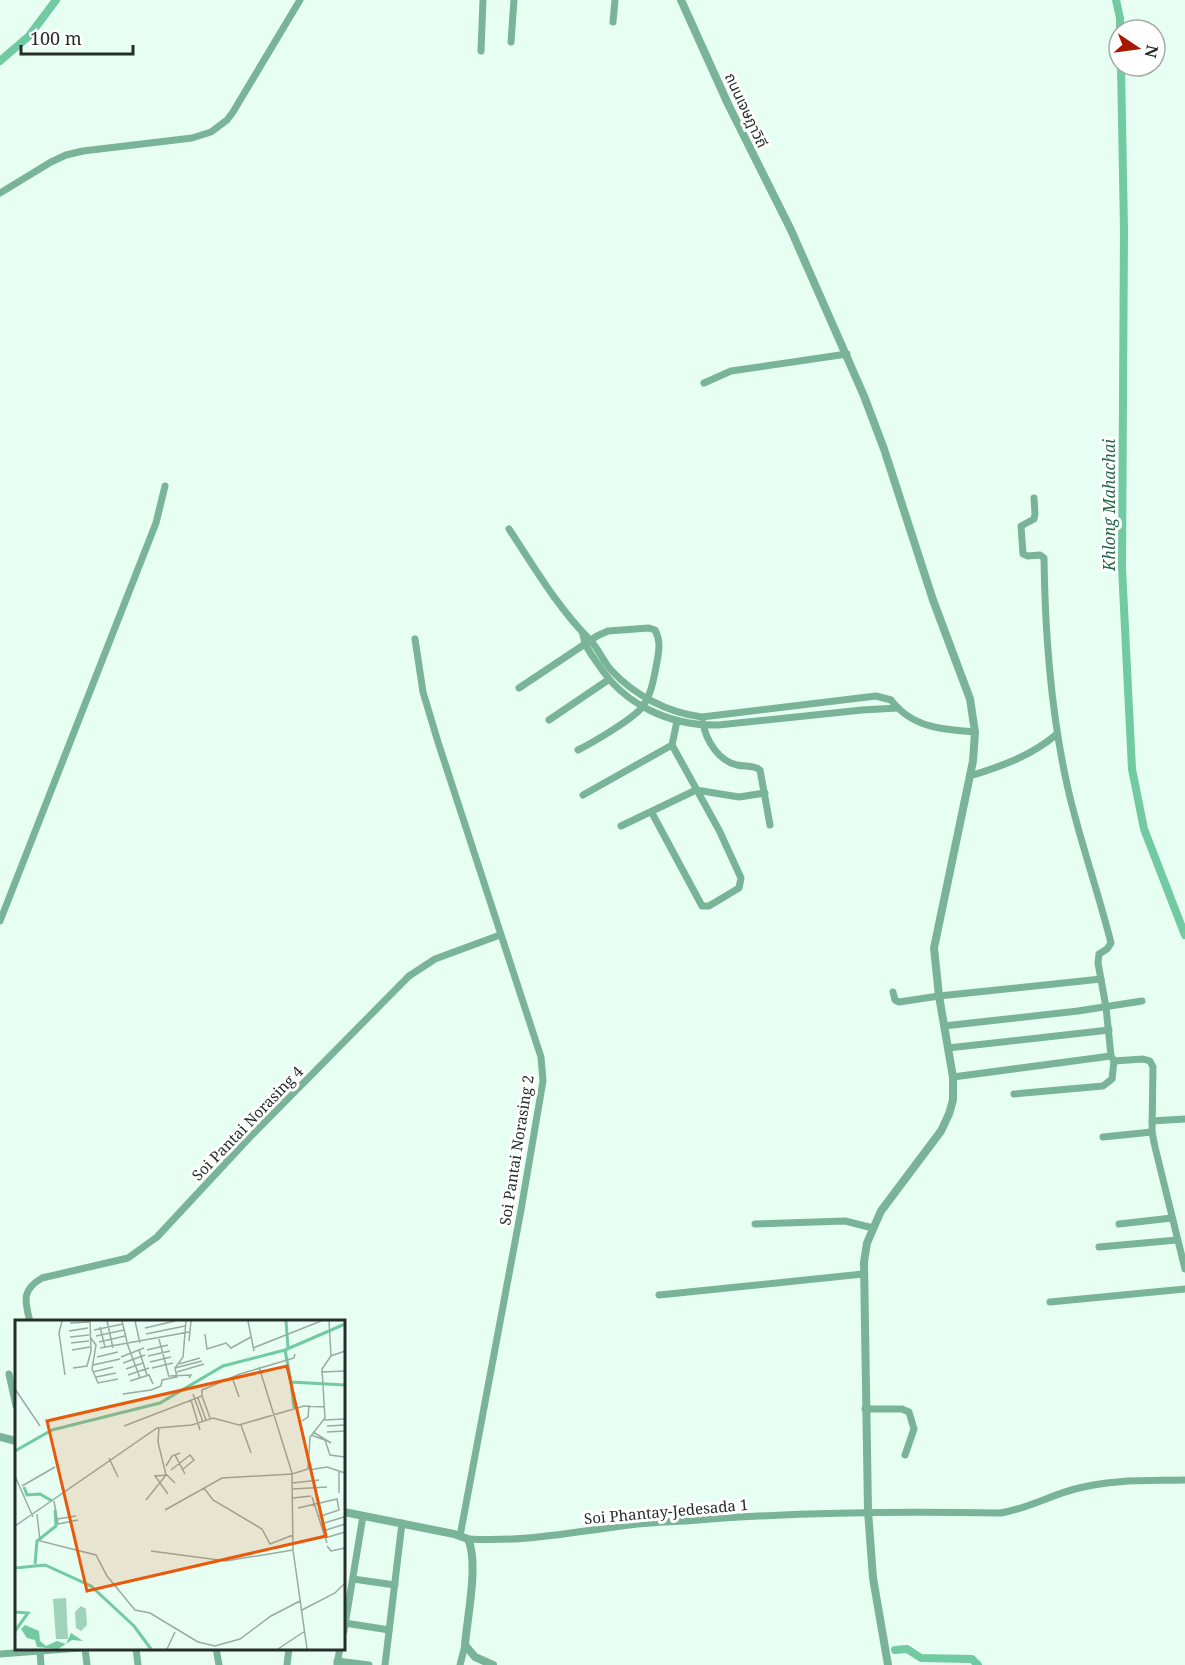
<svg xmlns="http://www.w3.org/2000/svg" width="1185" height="1665" viewBox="0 0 1185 1665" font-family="'Noto Serif','Noto Sans Thai',serif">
	<rect width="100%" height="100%" fill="#e7fef2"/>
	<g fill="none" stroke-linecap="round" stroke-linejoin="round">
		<g stroke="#71caa2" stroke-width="8">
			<polyline points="1116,0 1120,18 1120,30"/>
			<polyline points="0,61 29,36 56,0"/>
			<polyline points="1121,66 1124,230 1122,568 1132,769 1144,829 1185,935"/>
			<polyline points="895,1650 907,1649 921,1658 972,1659 978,1665"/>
		</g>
		<g stroke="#7ab498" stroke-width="7">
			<polyline points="613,22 615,0"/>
			<polyline points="511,42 514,0"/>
			<polyline points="481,51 483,0"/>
			<polyline points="0,193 51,162 66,155 83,151 192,138 211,132 227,120 233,112 300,0"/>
			<polyline points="704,383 731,371 847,354"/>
			<path d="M509 529C534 567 558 608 590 640 598 648 603 661 611 670 634 695 668 713 702 717L876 696 891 700C912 728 944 730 975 732"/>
			<path d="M583 635C585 647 591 654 598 664 624 705 670 726 718 725L862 710 898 708"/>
			<polyline points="415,639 423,692 438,742 541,1057 543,1081 521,1210 460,1536"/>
			<path d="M519 688 597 636 608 631 649 628 655 630C661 641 659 650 657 662 654 677 652 693 643 706 635 718 592 743 578 750"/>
			<polyline points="549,720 608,680"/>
			<path d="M703 723C706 741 719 761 737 765 746 767 753 765 760 770L770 825"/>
			<path d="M970 776C1002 766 1031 756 1057 734"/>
			<polyline points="583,795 672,745 677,721"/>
			<polyline points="652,813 702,906 709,906 739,888 741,878 719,830 672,745"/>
			<polyline points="621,826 696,790 739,797 765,793"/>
			<polyline points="0,921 156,523 165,486"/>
			<polyline points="893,992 895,1000 899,1002 939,996 1101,979"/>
			<polyline points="944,1026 1078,1011 1142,1001"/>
			<polyline points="948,1048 1109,1030"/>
			<polyline points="1114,1061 1143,1059 1150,1061 1153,1067 1152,1132 1155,1147 1185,1269"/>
			<polyline points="953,1077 1111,1056"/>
			<path d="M1014 1094 1103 1086 1112 1079 1114 1061 1111 1056 1106 1007 1098 963 1099 954 1107 949 1111 943C1098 891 1080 841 1068 789 1051 714 1045 635 1044 558L1040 555 1028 556 1023 554 1021 526 1034 519 1035 514 1034 498"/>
			<polyline points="1152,1121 1185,1119"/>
			<polyline points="1103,1137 1152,1132"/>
			<polyline points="755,1224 845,1221 873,1228"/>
			<polyline points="1119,1224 1172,1218"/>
			<polyline points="1099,1247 1177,1240"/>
			<polyline points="659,1295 863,1274"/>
			<polyline points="1050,1302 1185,1289"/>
			<path d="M30 1322C25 1301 21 1290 42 1278L128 1258 157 1237 249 1138 409 976 435 959 500 935"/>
			<polyline points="9,1374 16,1406"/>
			<polyline points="865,1409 902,1409 909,1412 914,1429 905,1455"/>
			<path d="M468 1539C523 1542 568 1533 622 1526 643 1523 665 1522 686 1521 791 1512 895 1511 1000 1513 1028 1509 1052 1494 1079 1488 1113 1479 1150 1481 1185 1480"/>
			<polyline points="353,1579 395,1585"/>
			<polyline points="345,1623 389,1630"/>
			<polyline points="344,1631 363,1516"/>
			<polyline points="85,1648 87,1665"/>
			<polyline points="136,1648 138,1665"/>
			<polyline points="216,1648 219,1665"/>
			<polyline points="40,1651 41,1665"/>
			<polyline points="0,1654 80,1648"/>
			<polyline points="337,1661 369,1665"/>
			<polyline points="337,1664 340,1648"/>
			<polyline points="287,1665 289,1648"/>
			<polyline points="385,1665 402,1523"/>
			<polyline points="460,1665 465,1645"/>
		</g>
		<g stroke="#7ab498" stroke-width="8">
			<polyline points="681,0 728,104 791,230 864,396 884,449 933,600 970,699 975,732 973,761 934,948 939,996 953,1077 953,1100 949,1114 941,1131 881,1211 867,1243 864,1262 868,1511 873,1578 888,1665"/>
			<polyline points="0,1437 16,1441"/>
			<path d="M344 1512 454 1534 468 1539C479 1563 467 1618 465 1645L475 1657 493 1665"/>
		</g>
	</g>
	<g text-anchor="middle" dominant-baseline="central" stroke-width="6" stroke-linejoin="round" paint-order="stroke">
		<g font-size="15" fill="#262e2a" stroke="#fff">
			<text transform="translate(747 110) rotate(65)">ถนนเจษฎาวิถี</text>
			<text transform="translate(247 1123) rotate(-46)">Soi Pantai Norasing 4</text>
			<text transform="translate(516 1150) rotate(-81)">Soi Pantai Norasing 2</text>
			<text transform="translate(666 1511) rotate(-5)">Soi Phantay-Jedesada 1</text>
		</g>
		<g font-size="16" font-style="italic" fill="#24664b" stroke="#fff">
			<text transform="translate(1109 505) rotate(-90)">Khlong Mahachai</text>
		</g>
	</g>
	<g transform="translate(15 1320)">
		<rect width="330" height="330" fill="#e7fef2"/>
		<path d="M51 278 53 319H41L38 279ZM66 286 71 289 72 305 66 311 61 308 60 292Z" fill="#a0d2b9"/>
		<path d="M10 305 24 311 25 321 31 326 42 321 51 324 56 313 68 321 57 320 43 329 22 327 20 320 12 318 6 309Z" fill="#71caa2"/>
		<path fill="none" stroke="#71caa2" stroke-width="3" d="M271 1 273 28M270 30 276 62 330 65M276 62 279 88M0 131 37 110 145 83 208 46 270 30 330 4M9 167 12 175 25 174 37 181M20 244 22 221 41 206 40 190M0 248 30 245 76 266 119 306 136 329M0 292 13 293 0 311"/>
		<path fill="none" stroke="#9aaba2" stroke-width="1.5" d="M47 1 44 13 50 55M92 1 98 28M107 1 112 22M120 1 125 23M233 1 239 31M314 1 316 36M55 3 74 2M85 7 90 27M130 8 160 1M79 10 108 4M54 11 73 8M131 14 170 6M190 14 192 29 211 23 216 28 236 17M81 16 109 10M55 17 74 15M75 17 81 25 77 49 83 63 103 59M144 19 154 57M174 21 176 1M84 22 110 16M56 23 74 21M112 23 125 58M85 28 174 12M238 28 306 1M57 30 75 27M124 30 132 55M132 30 153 25M133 36 155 31M82 37 103 32M106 37 129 28M135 42 156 37M108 43 130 35M164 44 185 38M78 45 105 39M244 47 277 153M58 48 72 46 76 31 75 1M137 48 158 43M160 48 187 41M111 49 128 43M78 52 98 47M162 52 189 44M306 52 330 51M113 55 134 48M155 56 176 55 174 58M81 57 101 53M217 57 224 77M115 61 134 55 138 64M0 69 25 106M108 74 136 70 146 66 147 60 162 57 160 48 168 37 171 1M178 74 188 102M187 76 195 98M183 78 191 100M176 80 185 110M309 100 330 99M287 101 293 97 294 85M226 105 236 133M109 106 187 76V70L225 54 279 38 280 34M312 106 330 105M298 112 316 123M312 112 330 111M296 115 310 120 315 135 330 137M160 135 170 154M94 138 103 157M151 146 157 136 165 133M156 150 175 135 179 140 167 150M294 150 312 147 330 153M324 151V173M0 156 18 197M277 163 304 160M7 166 40 147M189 168 198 180 247 209 255 224 278 215M278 169 312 167M153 174 140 156 152 155 160 163M297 177 312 223M278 178 296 176M131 180 151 155 143 122 144 107M39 181 43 204 63 200M283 188 322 179 324 190 303 197M150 190 207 158 277 154M22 194 25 221 81 235 92 256 120 290 135 293 183 322 200 326 225 319 256 296 285 281M42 199 61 196M306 204 329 197M0 206 142 108 177 105 198 98 224 105 289 86 310 87M308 211 330 204M310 218 330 212M312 226 316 231 330 228M136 231 211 241 278 230M287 290 320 273 330 263M152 329 160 312M263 329 290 311M292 329 278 230 277 154 293 149 295 117 310 98 307 49 316 36 330 31"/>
		<path fill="#e8590c" fill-opacity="0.15" stroke="#e8590c" stroke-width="3" d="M272 46 311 216 72 271 32 101Z"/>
		<rect width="330" height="330" fill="none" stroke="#262e2a" stroke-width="3"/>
	</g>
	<g transform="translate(1137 48) rotate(103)"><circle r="28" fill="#ffffff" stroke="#a8abaa" stroke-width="1.5"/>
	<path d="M0-4.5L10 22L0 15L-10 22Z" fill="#a81801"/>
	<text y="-9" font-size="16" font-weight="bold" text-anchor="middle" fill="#262e2a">N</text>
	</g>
	<path d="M21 45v9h112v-9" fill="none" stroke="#262e2a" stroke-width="3"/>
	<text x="30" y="45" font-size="18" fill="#262e2a" stroke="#ffffff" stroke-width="4.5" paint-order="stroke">100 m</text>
</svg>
